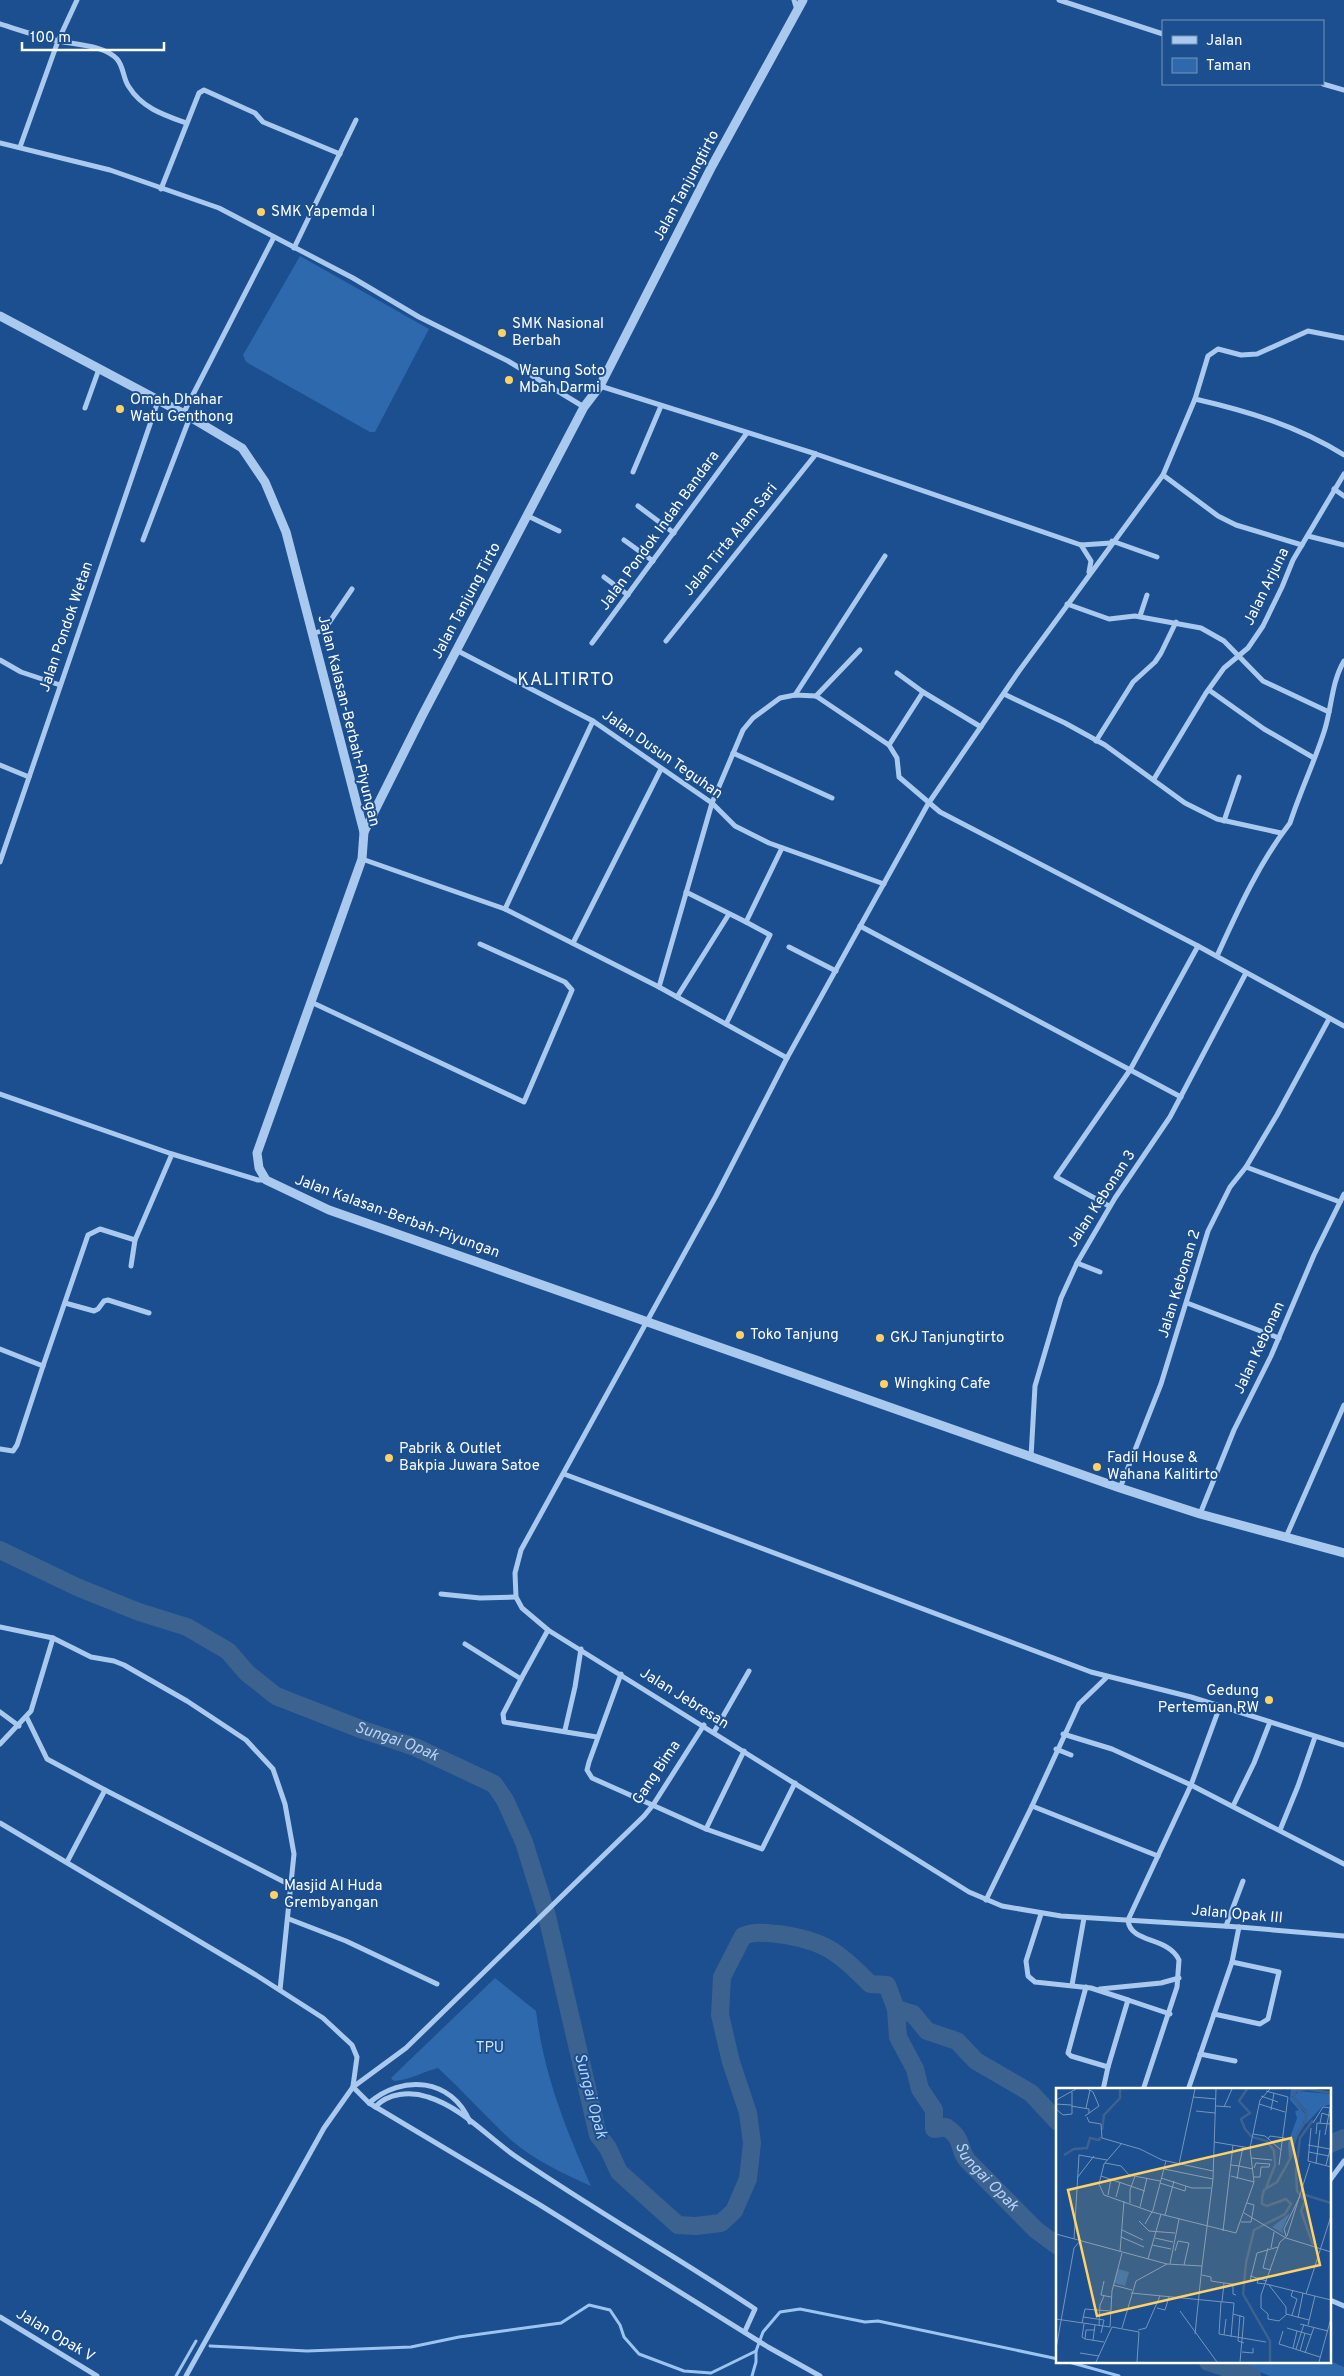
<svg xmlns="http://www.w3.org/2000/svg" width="1344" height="2376" viewBox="0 0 1344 2376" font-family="Overpass,sans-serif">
	<rect width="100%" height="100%" fill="#1b4f8f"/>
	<g fill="#2e69ad">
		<polygon points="300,256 429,329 375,432 370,432 246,362 243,355"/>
		<path d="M495 1978 536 2011C544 2075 565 2127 591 2186 564 2174 534 2160 511 2140 486 2117 463 2091 438 2068 422 2072 411 2080 394 2081L391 2078Z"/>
		<polygon points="1330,2361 1344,2367 1344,2376 1270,2376 1235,2362"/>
	</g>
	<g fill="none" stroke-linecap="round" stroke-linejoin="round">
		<g stroke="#9cc4f0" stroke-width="3">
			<polyline points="210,2346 307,2351 411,2347 459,2337 561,2323 589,2305 610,2310 620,2325 624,2337 639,2354 684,2371 711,2373 756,2351"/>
			<polyline points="1069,2362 1119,2376"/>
			<polyline points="176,2376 196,2341"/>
			<polyline points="752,2376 756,2362 756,2351 763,2332 780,2312 800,2309 865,2322 878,2321 1058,2359"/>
		</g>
		<g stroke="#3c6290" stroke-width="18">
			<path id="s1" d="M0 1550 77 1587 139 1612 187 1627 228 1651 247 1673 276 1696 363 1730 415 1747 494 1784 505 1800 524 1842 547 1916 598 2135 608 2148 619 2172 678 2225 696 2226 721 2223 734 2211 748 2179 752 2143 748 2113 731 2062 720 2015 722 1977 743 1936C754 1931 766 1933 778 1934 823 1940 838 1951 870 1984L887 1985 896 2009 898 2037 915 2069 920 2089 934 2110V2129L946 2127C965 2140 957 2147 967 2160L1036 2230 1058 2246"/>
			<polyline points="896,2009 913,2014 927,2031 957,2041 976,2061 1031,2093 1058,2122"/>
			<polyline points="1330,2144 1344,2138"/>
			<polyline points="1208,2362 1252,2376"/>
		</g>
		<g stroke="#a9c9ee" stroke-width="5">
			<polyline points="794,0 797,10"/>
			<polyline points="1059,0 1163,34"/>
			<path d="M0 24C19 30 39 37 59 41 77 45 103 45 117 59 124 67 123 79 129 87 142 108 164 115 186 123"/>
			<polyline points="1323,84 1344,90"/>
			<polyline points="0,143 110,170 219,208 353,278 419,317 508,361 584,407"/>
			<polyline points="20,147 58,41 77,0"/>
			<polyline points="161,189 199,93 204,90 255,113 263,122 340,154"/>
			<polyline points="294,248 356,120"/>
			<polyline points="1344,338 1308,331 1257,354 1241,355 1218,349 1208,356 1195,399 1163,475 1019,671 928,804 787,1058 716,1196 521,1550 515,1573 516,1597 522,1608 548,1630 969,1892 1002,1906 1061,1916 1239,1927 1344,1936"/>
			<polyline points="600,386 816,454 1081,545 1111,543"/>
			<path d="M1195 399C1247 411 1298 426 1344 455"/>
			<polyline points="85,408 99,369"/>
			<polyline points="183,414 274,237"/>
			<polyline points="633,472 661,406"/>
			<polyline points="1163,475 1218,516 1236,525 1302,545"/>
			<polyline points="1334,489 1344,496"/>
			<polyline points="638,506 674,533"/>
			<polyline points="528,516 559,531"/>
			<polyline points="1308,536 1344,545"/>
			<polyline points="143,540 190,417"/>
			<polyline points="624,540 653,561"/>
			<polyline points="1112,541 1157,557"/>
			<polyline points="1081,545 1091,561 1089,572"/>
			<polyline points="604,577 628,595"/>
			<polyline points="1067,604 1109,619 1135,616 1201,628 1224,641 1263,681 1329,712"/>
			<polyline points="1140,616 1147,595"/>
			<polyline points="312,634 324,630 352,589"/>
			<polyline points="666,641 816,454"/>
			<polyline points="592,643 747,433"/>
			<polyline points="456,650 593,721 712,803 735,826 769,843 884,884"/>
			<polyline points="0,660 21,672 60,685"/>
			<polyline points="897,673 923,692"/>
			<polyline points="1209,690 1264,729 1314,758"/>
			<polyline points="1004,694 1065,723 1105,745 1185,803 1217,819 1281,833"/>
			<polyline points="795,695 885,556"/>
			<polyline points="816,696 860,650"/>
			<polyline points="1096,741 1133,682 1155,662 1161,653 1176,622"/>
			<polyline points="889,745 923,692 981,727"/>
			<polyline points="733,753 832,798"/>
			<polyline points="0,765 29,777"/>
			<polyline points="1154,779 1206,693 1224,668 1248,648 1263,626 1282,587 1293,560 1344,474"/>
			<polyline points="1224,821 1239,777"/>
			<polyline points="362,859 505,909 659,987 787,1058"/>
			<polyline points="0,862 158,401"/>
			<polyline points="686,892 746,922 782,848"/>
			<polyline points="505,909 593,721"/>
			<polyline points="860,926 1181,1097"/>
			<polyline points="573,943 661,769"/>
			<polyline points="789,947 836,971"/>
			<path d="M1217 956C1238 910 1259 863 1290 823 1300 792 1314 763 1324 732 1332 708 1331 683 1344 661"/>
			<polyline points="659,987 712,803 743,730 753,718 780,698 795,695 816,696 889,745 897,758 899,777 940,812 1198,946 1344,1026"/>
			<polyline points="677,997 729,914"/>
			<polyline points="311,1002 524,1102 572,990 565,982 480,944"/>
			<polyline points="726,1024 770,935 746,922"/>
			<polyline points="0,1094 172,1154 258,1180 266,1180"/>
			<polyline points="1246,1167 1340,1202"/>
			<polyline points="1109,1206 1056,1177 1130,1070 1198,946"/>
			<polyline points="1077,1263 1100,1272"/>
			<polyline points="131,1266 135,1240"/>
			<polyline points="65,1303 94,1311 98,1309 104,1301 108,1300 149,1313"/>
			<polyline points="1187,1303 1279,1338"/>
			<polyline points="0,1349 43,1366 88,1235 100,1229 135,1240 172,1154"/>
			<polyline points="0,1449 13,1451 17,1445 43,1366"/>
			<polyline points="1031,1457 1035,1386 1061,1298 1077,1263 1115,1198 1170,1117 1246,973"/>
			<polyline points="564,1474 1091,1672 1191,1697 1344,1745"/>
			<polyline points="1120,1488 1161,1384 1208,1231 1230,1187 1246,1167 1277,1115 1329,1019"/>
			<polyline points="1200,1514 1234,1430 1271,1356 1314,1255 1344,1194"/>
			<polyline points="1286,1537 1344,1405"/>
			<polyline points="441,1594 480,1598 516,1597"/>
			<polyline points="0,1627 53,1638 91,1657 114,1661 124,1665 187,1701 246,1740 273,1769 285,1804 294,1854 280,1990"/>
			<polyline points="465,1644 521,1679 548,1630"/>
			<polyline points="621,1674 589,1762 587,1770 592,1778 706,1829 762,1849 795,1783"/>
			<polyline points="521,1679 503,1714 504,1722 597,1737"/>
			<polyline points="0,1712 19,1726"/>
			<polyline points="27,1718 47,1759 105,1790"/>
			<polyline points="565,1730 575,1687 581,1649"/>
			<polyline points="714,1732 749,1671"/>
			<polyline points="1063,1734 1112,1749 1191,1785 1220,1706"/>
			<polyline points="0,1744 31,1711 53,1638"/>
			<polyline points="1056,1749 1071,1755"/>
			<polyline points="1032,1806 1158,1856"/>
			<polyline points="1233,1806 1254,1763 1270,1722"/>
			<polyline points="0,1823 256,1975 323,2018 352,2045 357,2057 353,2086"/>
			<polyline points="706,1829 744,1751"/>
			<polyline points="1280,1830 1298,1786 1315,1737"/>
			<polyline points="67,1862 105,1790 292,1886"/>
			<polyline points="986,1900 1032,1806 1079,1704 1107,1677"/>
			<polyline points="1041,1914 1026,1961 1028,1976 1035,1982 1091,1988 1128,2000 1108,2067 1103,2090"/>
			<polyline points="289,1919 346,1941 437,1984"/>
			<polyline points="1226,1926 1243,1881"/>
			<polyline points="1072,1985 1084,1918"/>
			<polyline points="1086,1987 1068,2053 1071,2056 1108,2067"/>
			<polyline points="1100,1989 1161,1983 1179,1978"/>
			<polyline points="1128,2000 1170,2014"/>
			<polyline points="1214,2014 1260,2024 1268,2019 1279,1972 1232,1962"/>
			<polyline points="1200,2054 1235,2061"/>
			<polyline points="353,2087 369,2103 540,2205 768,2347 820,2376"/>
			<path d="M1143 2090 1177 1987 1179 1960C1168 1936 1130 1944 1128 1920L1191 1785 1344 1864"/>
			<polyline points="1188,2090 1232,1962 1239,1927"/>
			<path d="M369 2103C402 2074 452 2078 470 2122"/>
			<path d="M375 2107C388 2093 410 2091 428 2097 461 2107 488 2137 515 2156 594 2210 677 2257 755 2309L745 2331"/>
			<polyline points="1330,2180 1344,2161"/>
			<polyline points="1330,2300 1344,2306"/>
			<polyline points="0,2317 97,2376"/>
			<polyline points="186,2376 324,2128 353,2087 406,2048 644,1816 653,1805 704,1725"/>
		</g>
		<g stroke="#a9c9ee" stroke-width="9">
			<polyline points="0,316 190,417 242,448 265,482 286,532 364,832 362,859 257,1153 259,1168 266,1180 329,1210 1120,1488 1200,1514 1344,1553"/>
			<polyline points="364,832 422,716 584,407 600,386 712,166 803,0"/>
		</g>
	</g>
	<g fill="#ffd166" stroke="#1b4f8f" stroke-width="2">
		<circle cx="261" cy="212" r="5"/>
		<circle cx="502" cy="333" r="5"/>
		<circle cx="509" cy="380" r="5"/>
		<circle cx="120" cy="409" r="5"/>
		<circle cx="740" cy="1335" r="5"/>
		<circle cx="880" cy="1338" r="5"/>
		<circle cx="884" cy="1384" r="5"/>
		<circle cx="389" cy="1458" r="5"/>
		<circle cx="1097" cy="1467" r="5"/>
		<circle cx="1269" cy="1700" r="5"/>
		<circle cx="274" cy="1895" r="5"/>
	</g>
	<g text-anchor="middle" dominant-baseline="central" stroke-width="4" stroke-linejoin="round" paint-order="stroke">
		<g font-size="15" fill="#fff" stroke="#1b4f8f">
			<text transform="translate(687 186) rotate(-62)">Jalan Tanjungtirto</text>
			<text transform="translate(660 531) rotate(-54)">Jalan Pondok Indah Bandara</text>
			<text transform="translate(731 540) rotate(-51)">Jalan Tirta Alam Sari</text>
			<text transform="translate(1267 587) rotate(-64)">Jalan Arjuna</text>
			<text transform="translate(467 601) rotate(-62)">Jalan Tanjung Tirto</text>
			<text transform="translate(67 627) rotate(-71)">Jalan Pondok Wetan</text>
			<text transform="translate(348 721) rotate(76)">Jalan Kalasan-Berbah-Piyungan</text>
			<text transform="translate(662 755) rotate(35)">Jalan Dusun Teguhan</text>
			<text transform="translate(1102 1199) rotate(-57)">Jalan Kebonan 3</text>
			<text transform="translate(397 1217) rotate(20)">Jalan Kalasan-Berbah-Piyungan</text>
			<text transform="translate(1180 1284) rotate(-73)">Jalan Kebonan 2</text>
			<text transform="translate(1260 1348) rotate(-65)">Jalan Kebonan</text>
			<text transform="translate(684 1699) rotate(32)">Jalan Jebresan</text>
			<text transform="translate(657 1773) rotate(-56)">Gang Bima</text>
			<text transform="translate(1237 1915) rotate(5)">Jalan Opak III</text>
			<text transform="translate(55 2336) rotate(31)">Jalan Opak V</text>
		</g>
		<g font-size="15" fill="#fff" stroke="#1b4f8f" text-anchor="start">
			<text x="271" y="212">SMK Yapemda I</text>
			<text x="512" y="324">SMK Nasional<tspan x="512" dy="17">Berbah</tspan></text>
			<text x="519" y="371">Warung Soto<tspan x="519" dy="17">Mbah Darmi</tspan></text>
			<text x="130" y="400">Omah Dhahar<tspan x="130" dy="17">Watu Genthong</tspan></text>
			<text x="750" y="1335">Toko Tanjung</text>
			<text x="890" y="1338">GKJ Tanjungtirto</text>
			<text x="894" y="1384">Wingking Cafe</text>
			<text x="399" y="1449">Pabrik &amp; Outlet<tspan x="399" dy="17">Bakpia Juwara Satoe</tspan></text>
			<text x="1107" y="1458">Fadil House &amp;<tspan x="1107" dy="17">Wahana Kalitirto</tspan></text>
			<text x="1259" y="1691" text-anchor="end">Gedung<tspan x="1259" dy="17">Pertemuan RW</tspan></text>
			<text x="284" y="1886">Masjid Al Huda<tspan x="284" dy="17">Grembyangan</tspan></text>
		</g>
		<g font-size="15" fill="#cfe3fa" stroke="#1b4f8f">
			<text x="490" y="2048">TPU</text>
		</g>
		<g font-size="16" font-style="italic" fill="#b5d3f5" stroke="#1b4f8f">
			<text stroke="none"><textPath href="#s1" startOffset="445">Sungai Opak</textPath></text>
			<text transform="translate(590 2096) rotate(75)">Sungai Opak</text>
			<text stroke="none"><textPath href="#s1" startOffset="1782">Sungai Opak</textPath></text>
		</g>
		<g font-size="18" letter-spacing="1" fill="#fff" stroke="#1b4f8f">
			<text x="566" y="680">KALITIRTO</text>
		</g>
	</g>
	<g transform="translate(1056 2088)">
		<rect width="275" height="275" fill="#1b4f8f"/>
		<path d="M235 1H243L236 9 250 27 233 71 232 55 241 30 239 23 243 22 234 12ZM242 3 275 6V16L266 19 250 36 251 23 238 9ZM234 125 226 142 228 146 216 139ZM62 181 73 184 69 198 58 195Z" fill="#2e69ad"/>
		<path fill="none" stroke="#3c6290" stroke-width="2.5" d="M191 1 183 13 194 25 185 31 189 41 196 49 211 53 218 63 219 77 210 100M46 42 48 27 64 10V1M8 67 18 61 31 60 34 50 43 52 45 49M246 106 275 115M257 157 245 123 249 113 241 103 240 83 244 50 257 32M214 274V253L187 206 190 175 198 142 229 126 235 116 230 111 211 118 206 116V110L208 102 221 94 228 82 235 69 239 50 249 34 250 24 238 11 239 3 251 1 275 5"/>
		<path fill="none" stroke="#7695bc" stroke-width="1" d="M210 3 232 9 223 77M205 8 222 14M137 9 160 11M0 12 20 1M0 16 15 17M203 16 229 24M15 18 33 21V25M160 18 175 19M168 19 176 1M30 20 34 2M0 21 7 27 16 26V4M215 22 218 5M140 23 159 25M29 28 43 18 37 4 32 1M31 29 33 34 45 36 46 50 84 61 106 72 157 83M257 35 267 19 275 20M264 35 266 25 275 28M255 40 252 73 275 79M197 46 209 48 225 62M260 46 261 35 275 36M269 47 274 20M212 51 214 48 229 50M158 54 194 60M66 55 48 76 43 96 48 107 96 124 180 145 198 94 194 60 204 12 214 1M252 57 274 61M187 59 183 78 197 81M253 64 273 68M195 70 216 72M49 75 65 78 73 87 104 93M123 76 139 1M260 76 264 42M175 77 183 78 181 91M270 77 275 58M198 80 200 75 214 76 213 79H205L204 89H198M108 81 157 91M45 88 89 103M175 88 198 94M21 90 38 68M105 90 136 100H155M104 95 129 103 130 98M52 107 55 91M60 109 64 94M74 115V102L79 88M84 119 91 90M188 125 230 150 275 164M109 127 118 93M83 133 93 143 119 145M185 134H195L198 117 191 115M89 136 97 122 110 73M66 142 87 152M167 143 177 57M0 146 111 176M230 148 228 141 244 108M65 149 88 159M99 150 117 154M18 151 23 67 51 72M96 157 115 161M212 160 207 180 215 182M215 160 218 144M119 163 122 153 133 155 128 177M64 164 68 113M92 171 105 126M114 176 123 131M146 187 155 189V193L168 195 166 214M194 188 211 193M203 189 201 195 210 196M48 193 45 207 55 209M194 193 201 165 222 159M168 195 177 196V206L180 207M210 196 275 212M57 197 76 202M213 197 230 219V226L253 232M75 205 178 215 175 249M250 206 275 128M165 214 163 246 210 254M101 220 109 222 113 209M124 223 161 274M177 226 188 229 184 274M231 226 223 233 212 231V226L205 220V207L224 154 231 148 254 75M184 227 182 253 188 255M236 227 241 211 235 208 237 202M27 229 48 232 45 245M242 230 247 205M0 231 54 239 56 203 66 165M26 235 29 221 54 223M28 236 26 249 29 251M244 236 272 243M252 237 259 208M43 238 44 217 48 208M66 240 80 193 111 176 146 178 157 91 160 1M231 240 255 247M82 242 90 240 104 208M227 243 223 256 264 269M139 246 146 178M168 247 170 231M29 251 48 254M29 251 30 242H39M37 252 39 237M237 260 241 243M0 261 18 160 24 153M240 261 248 236M244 263 249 245M186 264 197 265V260M24 265 43 268M249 265 258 239M40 274 56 239 83 244 81 274M263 274 275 230"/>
		<path fill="#ffd166" fill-opacity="0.15" stroke="#ffd166" stroke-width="2.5" d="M235 50 264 177 41 228 12 102Z"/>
		<rect width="275" height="275" fill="none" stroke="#fff" stroke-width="2.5"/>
	</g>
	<rect x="1162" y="20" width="162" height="65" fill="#1b4f8f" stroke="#7695bc"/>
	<rect x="1172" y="36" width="25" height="8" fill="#a9c9ee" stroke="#7695bc"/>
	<text x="1206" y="45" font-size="15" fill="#ffffff">Jalan</text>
	<rect x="1172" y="58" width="25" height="15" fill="#2e69ad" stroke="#7695bc"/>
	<text x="1206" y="70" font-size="15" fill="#ffffff">Taman</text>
	<path d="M22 42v8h142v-8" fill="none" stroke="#ffffff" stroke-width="2.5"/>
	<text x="30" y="42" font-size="15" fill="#ffffff" stroke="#1b4f8f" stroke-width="4" paint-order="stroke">100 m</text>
</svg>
